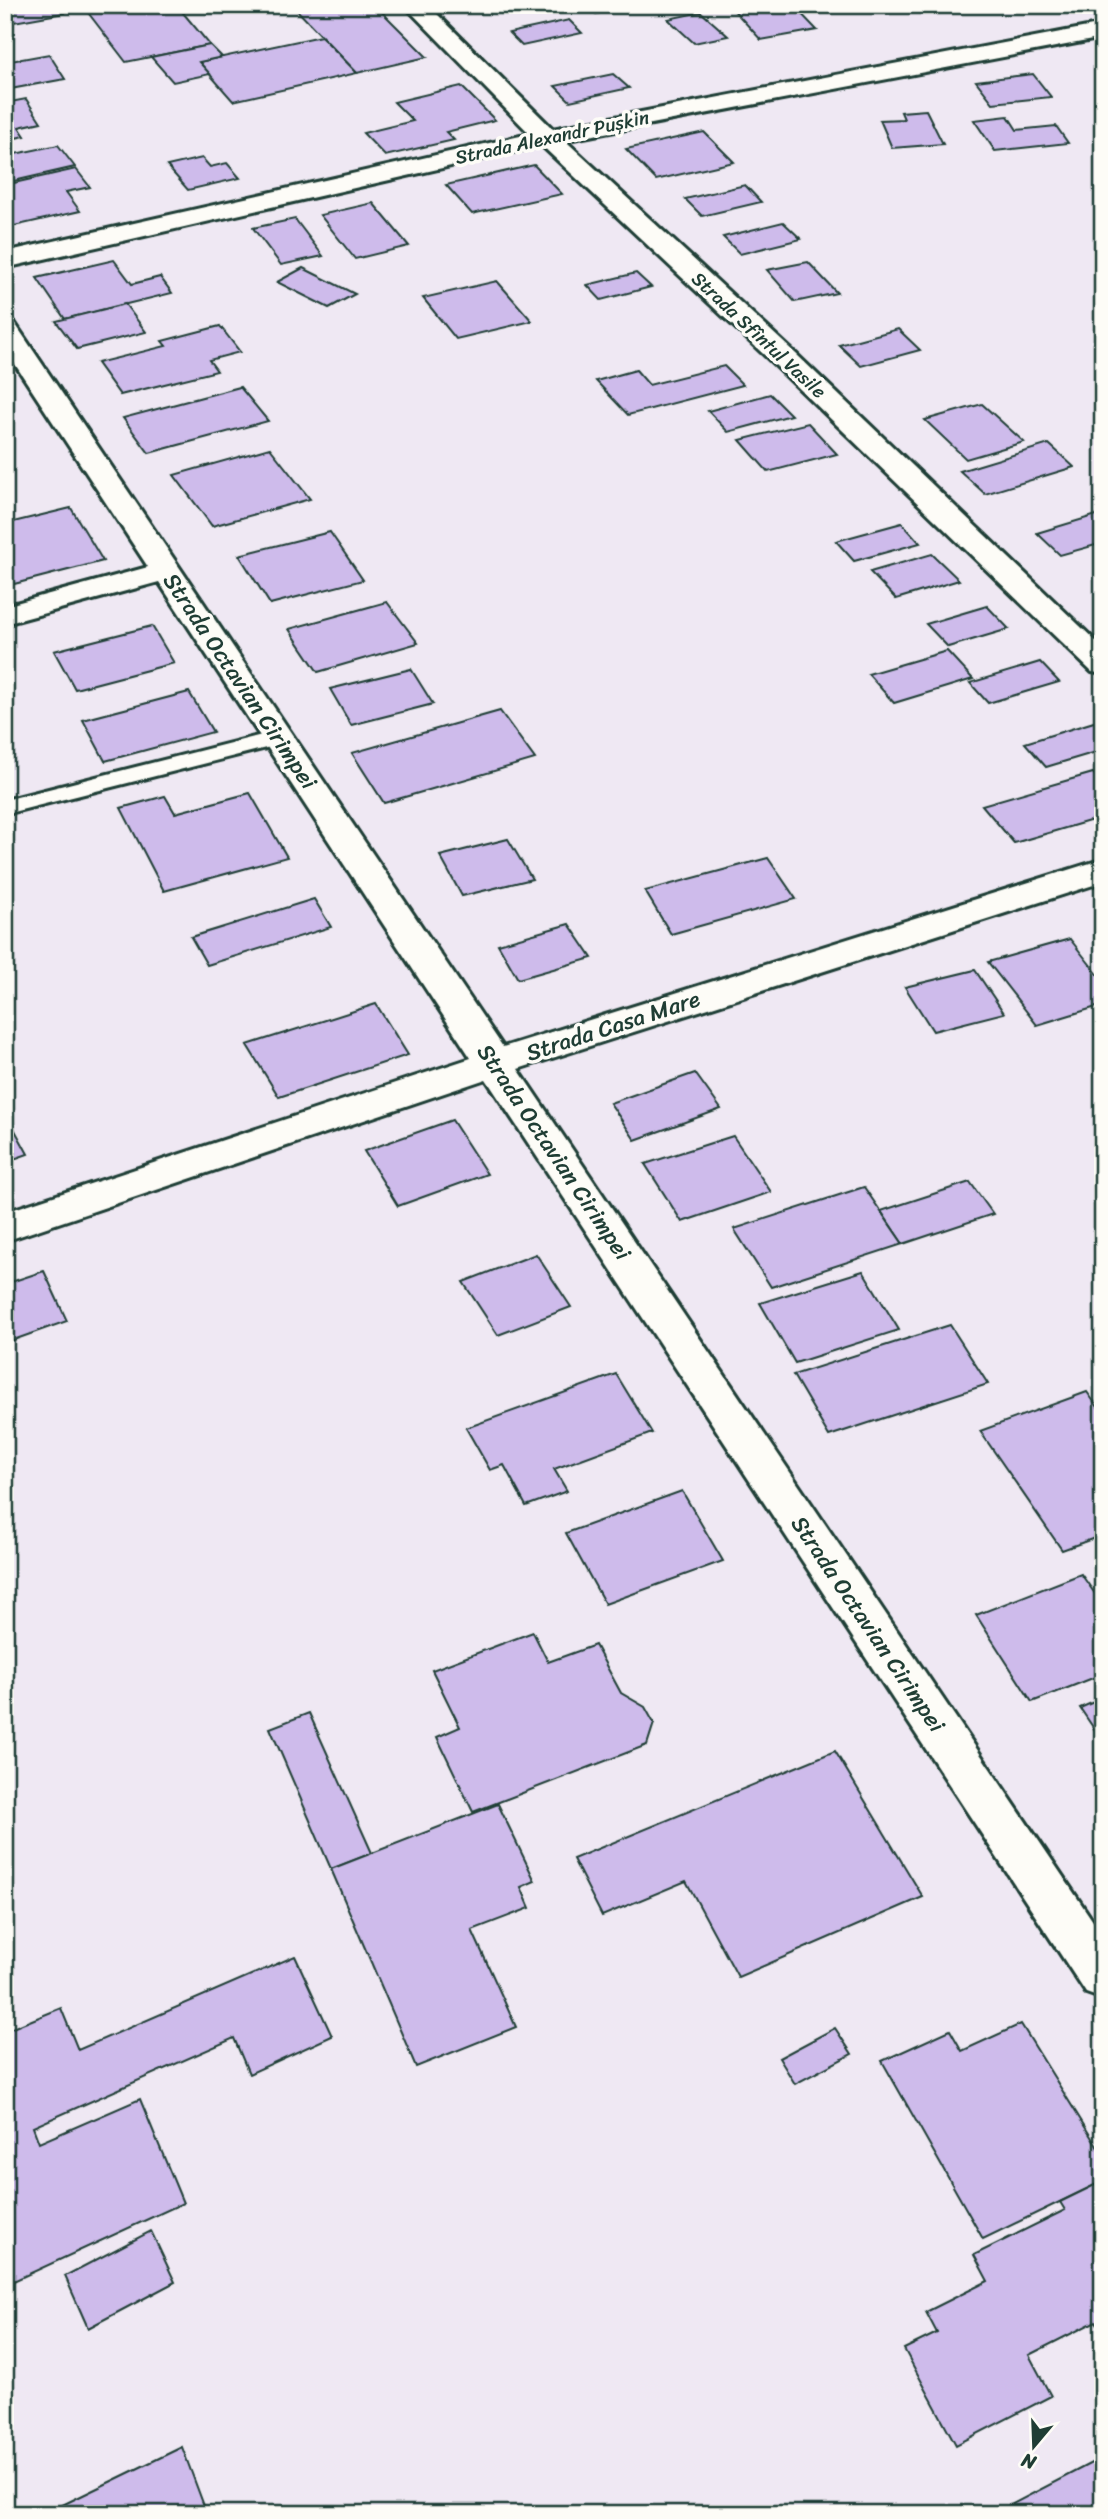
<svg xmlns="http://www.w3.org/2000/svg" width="1108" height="2519" viewBox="0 0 1108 2519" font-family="Sriracha,sans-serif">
	<rect width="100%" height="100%" fill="#efe8f3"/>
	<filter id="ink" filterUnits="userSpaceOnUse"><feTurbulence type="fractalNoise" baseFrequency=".0143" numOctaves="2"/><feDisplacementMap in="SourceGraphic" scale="14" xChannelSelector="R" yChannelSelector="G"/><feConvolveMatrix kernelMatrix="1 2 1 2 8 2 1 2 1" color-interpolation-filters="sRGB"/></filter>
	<g filter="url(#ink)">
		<g fill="#cebbeb" stroke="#1f3d34" stroke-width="2">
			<polygon points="5,5 58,5 64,13 14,22"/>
			<polygon points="112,5 191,5 179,8 210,45 126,62 86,10"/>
			<polygon points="292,5 375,5 427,57 357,73"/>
			<polygon points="586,5 639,5 596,14"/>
			<polygon points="793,5 817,30 761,40 730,6"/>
			<polygon points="701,12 728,36 694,43 668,19"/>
			<polygon points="569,20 582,33 522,46 509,33"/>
			<polygon points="321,36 357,73 233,101 199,62"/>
			<polygon points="210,45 222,57 199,62 210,74 173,82 151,57"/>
			<polygon points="49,54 65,79 5,90 5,62"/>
			<polygon points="613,74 629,88 570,101 555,86"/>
			<polygon points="1033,74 1051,97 993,103 976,81"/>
			<polygon points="461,86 495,120 446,132 454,140 385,156 363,133 413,121 394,102"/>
			<polygon points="26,99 41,122 19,127 25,136 5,140 5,103"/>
			<polygon points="926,110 943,144 892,148 880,120 904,119 901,112"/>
			<polygon points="1008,116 1017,130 1056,126 1068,143 995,151 974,120"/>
			<polygon points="704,132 734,162 656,180 626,149"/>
			<polygon points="58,145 75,167 5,183 5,156"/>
			<polygon points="202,158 210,167 227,163 240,178 188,190 167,166"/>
			<polygon points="534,165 562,194 472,214 446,185"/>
			<polygon points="76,169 90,187 66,192 80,211 10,227 5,220 5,185"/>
			<polygon points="745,185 761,202 702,216 685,199"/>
			<polygon points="373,203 409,246 355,259 320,215"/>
			<polygon points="295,219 323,256 281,265 253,228"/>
			<polygon points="783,222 801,239 740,254 723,237"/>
			<polygon points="114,260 132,284 160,277 172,293 65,319 37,278"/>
			<polygon points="808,262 837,293 795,302 767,270"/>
			<polygon points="303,268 355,294 329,308 277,282"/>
			<polygon points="636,273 651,287 601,300 587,285"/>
			<polygon points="497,281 532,321 456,339 423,298"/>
			<polygon points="125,304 146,332 77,349 56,321"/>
			<polygon points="220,326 240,352 209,360 217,371 120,395 97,363 166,346 162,341"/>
			<polygon points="898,329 920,350 861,366 839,345"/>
			<polygon points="724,366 743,385 628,415 596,381 636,370 649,385"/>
			<polygon points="240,387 268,421 149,453 123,418"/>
			<polygon points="770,394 791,415 728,432 708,411"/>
			<polygon points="982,404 1024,442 966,459 925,420"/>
			<polygon points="808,423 837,454 768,472 740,440"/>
			<polygon points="1049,444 1074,467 985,494 960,471"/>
			<polygon points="270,448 310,499 212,526 174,475"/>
			<polygon points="71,508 103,561 14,584 5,568 5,524"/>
			<polygon points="1103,513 1103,543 1060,555 1037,533"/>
			<polygon points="902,523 920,543 854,561 836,541"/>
			<polygon points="330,532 363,580 270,604 239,555"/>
			<polygon points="932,554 959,580 896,599 870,572"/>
			<polygon points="387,602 418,643 318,672 289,629"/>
			<polygon points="987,606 1009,629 948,647 926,624"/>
			<polygon points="152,626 174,663 75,689 54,651"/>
			<polygon points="947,651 973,679 894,703 868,674"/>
			<polygon points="1040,662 1059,682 988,703 970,683"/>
			<polygon points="411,669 433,704 351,725 330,689"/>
			<polygon points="189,692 213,732 105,761 83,720"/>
			<polygon points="500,711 535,759 384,803 352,753"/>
			<polygon points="1094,722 1103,731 1103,750 1046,767 1025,743"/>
			<polygon points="1093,773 1103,784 1103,817 1014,843 982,805"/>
			<polygon points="250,793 287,857 164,891 121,808 165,796 175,813"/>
			<polygon points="508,839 532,879 462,896 440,856"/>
			<polygon points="768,858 796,899 671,934 645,891"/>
			<polygon points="314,899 331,927 207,965 191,937"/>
			<polygon points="569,924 592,958 518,979 498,944"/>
			<polygon points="1070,939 1103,981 1103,1005 1037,1025 988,962"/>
			<polygon points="975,970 1004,1013 933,1031 905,987"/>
			<polygon points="376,1004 408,1055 279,1097 247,1045"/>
			<polygon points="695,1073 721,1109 635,1140 610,1103"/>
			<polygon points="5,1112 28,1154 5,1162"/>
			<polygon points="452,1120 487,1174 398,1206 364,1151"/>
			<polygon points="733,1136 771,1192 682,1222 645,1164"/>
			<polygon points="970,1182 993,1214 903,1244 881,1211"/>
			<polygon points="864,1187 903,1244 771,1287 734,1229"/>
			<polygon points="536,1254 571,1307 498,1335 463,1282"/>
			<polygon points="44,1271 67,1321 5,1343 5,1284"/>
			<polygon points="863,1271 899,1330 795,1363 760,1303"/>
			<polygon points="950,1325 988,1384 829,1436 793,1375"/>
			<polygon points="616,1374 652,1433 554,1469 567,1491 526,1506 504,1465 490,1470 466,1428"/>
			<polygon points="1087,1392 1103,1414 1103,1535 1062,1550 980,1431"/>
			<polygon points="682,1491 723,1561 605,1604 566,1533"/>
			<polygon points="1081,1574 1103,1605 1103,1674 1032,1702 976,1615"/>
			<polygon points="533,1632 548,1662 595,1645 621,1693 645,1707 654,1723 647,1745 473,1812 437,1737 460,1727 432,1670"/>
			<polygon points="1103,1698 1103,1742 1080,1708"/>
			<polygon points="309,1713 372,1853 331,1869 270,1728"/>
			<polygon points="835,1751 923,1897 738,1977 686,1881 602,1916 573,1859"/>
			<polygon points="498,1804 535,1881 521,1887 530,1908 472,1930 516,2027 416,2067 331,1869"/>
			<polygon points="295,1956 332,2036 249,2074 234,2038 33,2127 39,2143 140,2099 183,2203 5,2285 5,2031 61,2008 78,2050"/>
			<polygon points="1021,2024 1103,2156 1103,2181 983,2239 882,2061 950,2030 962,2051"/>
			<polygon points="835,2028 852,2054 795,2084 779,2058"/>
			<polygon points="1103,2181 1103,2333 1096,2321 1029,2355 1051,2396 956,2445 904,2349 937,2333 926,2312 988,2281 974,2255 1065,2210 1060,2202"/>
			<polygon points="151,2231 175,2282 88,2328 65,2276"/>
			<polygon points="182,2447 207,2514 46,2514 46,2513"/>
			<polygon points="1103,2457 1103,2514 1003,2514 1001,2510"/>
		</g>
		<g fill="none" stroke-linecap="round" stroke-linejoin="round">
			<defs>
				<polygon id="service" points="278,731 286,733 289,738 286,743 5,814 5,800"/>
				<g id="minor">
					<polygon points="1103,24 1103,38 547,144 5,268 5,252 547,130"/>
					<polygon points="5,320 14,322 18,328 503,1047 1103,859 1103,882 518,1069 1103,1936 1103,1999 1086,1993 486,1079 5,1241 5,1212 471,1058 159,582 5,624 5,606 148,567 5,349"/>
				</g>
				<polygon id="tertiary" points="404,5 428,5 556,132 795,353 1103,648 1103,674 1092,672 775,365 538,142"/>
			</defs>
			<use href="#service" stroke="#1f3d34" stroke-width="6"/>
			<use href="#minor" stroke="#1f3d34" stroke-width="6"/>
			<use href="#tertiary" stroke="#1f3d34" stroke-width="6"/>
			<use href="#service" fill="#fdfcf7" fill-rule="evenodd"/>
			<use href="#minor" fill="#fdfcf7" fill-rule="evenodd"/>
			<use href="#tertiary" fill="#fdfcf7" fill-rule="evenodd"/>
		</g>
	</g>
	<g text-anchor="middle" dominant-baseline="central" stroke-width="7" stroke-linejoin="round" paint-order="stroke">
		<g font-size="19" fill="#1f3d34" stroke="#fdfcf7">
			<text transform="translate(552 137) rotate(-12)">Strada Alexandr Pușkin</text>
			<text transform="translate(759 335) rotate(43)">Strada Sfîntul Vasile</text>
		</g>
		<g font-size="23" fill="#1f3d34" stroke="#fdfcf7">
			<text transform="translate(240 681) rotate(56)">Strada Octavian Cirimpei</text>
			<text transform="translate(613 1026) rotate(-18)">Strada Casa Mare</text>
			<text transform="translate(554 1152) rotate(56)">Strada Octavian Cirimpei</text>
			<text transform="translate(868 1624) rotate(56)">Strada Octavian Cirimpei</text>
		</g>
	</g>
	<rect width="1108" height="2519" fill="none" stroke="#fdfcf7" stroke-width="28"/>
	<rect x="14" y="14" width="1080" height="2491" fill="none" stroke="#1f3d34" stroke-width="2.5" filter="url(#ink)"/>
	<g transform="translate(1034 2446) rotate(199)" stroke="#fdfcf7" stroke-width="5" paint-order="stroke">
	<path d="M0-5L12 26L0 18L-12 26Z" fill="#1f3d34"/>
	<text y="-10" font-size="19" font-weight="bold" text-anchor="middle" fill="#1f3d34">N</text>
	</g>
</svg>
